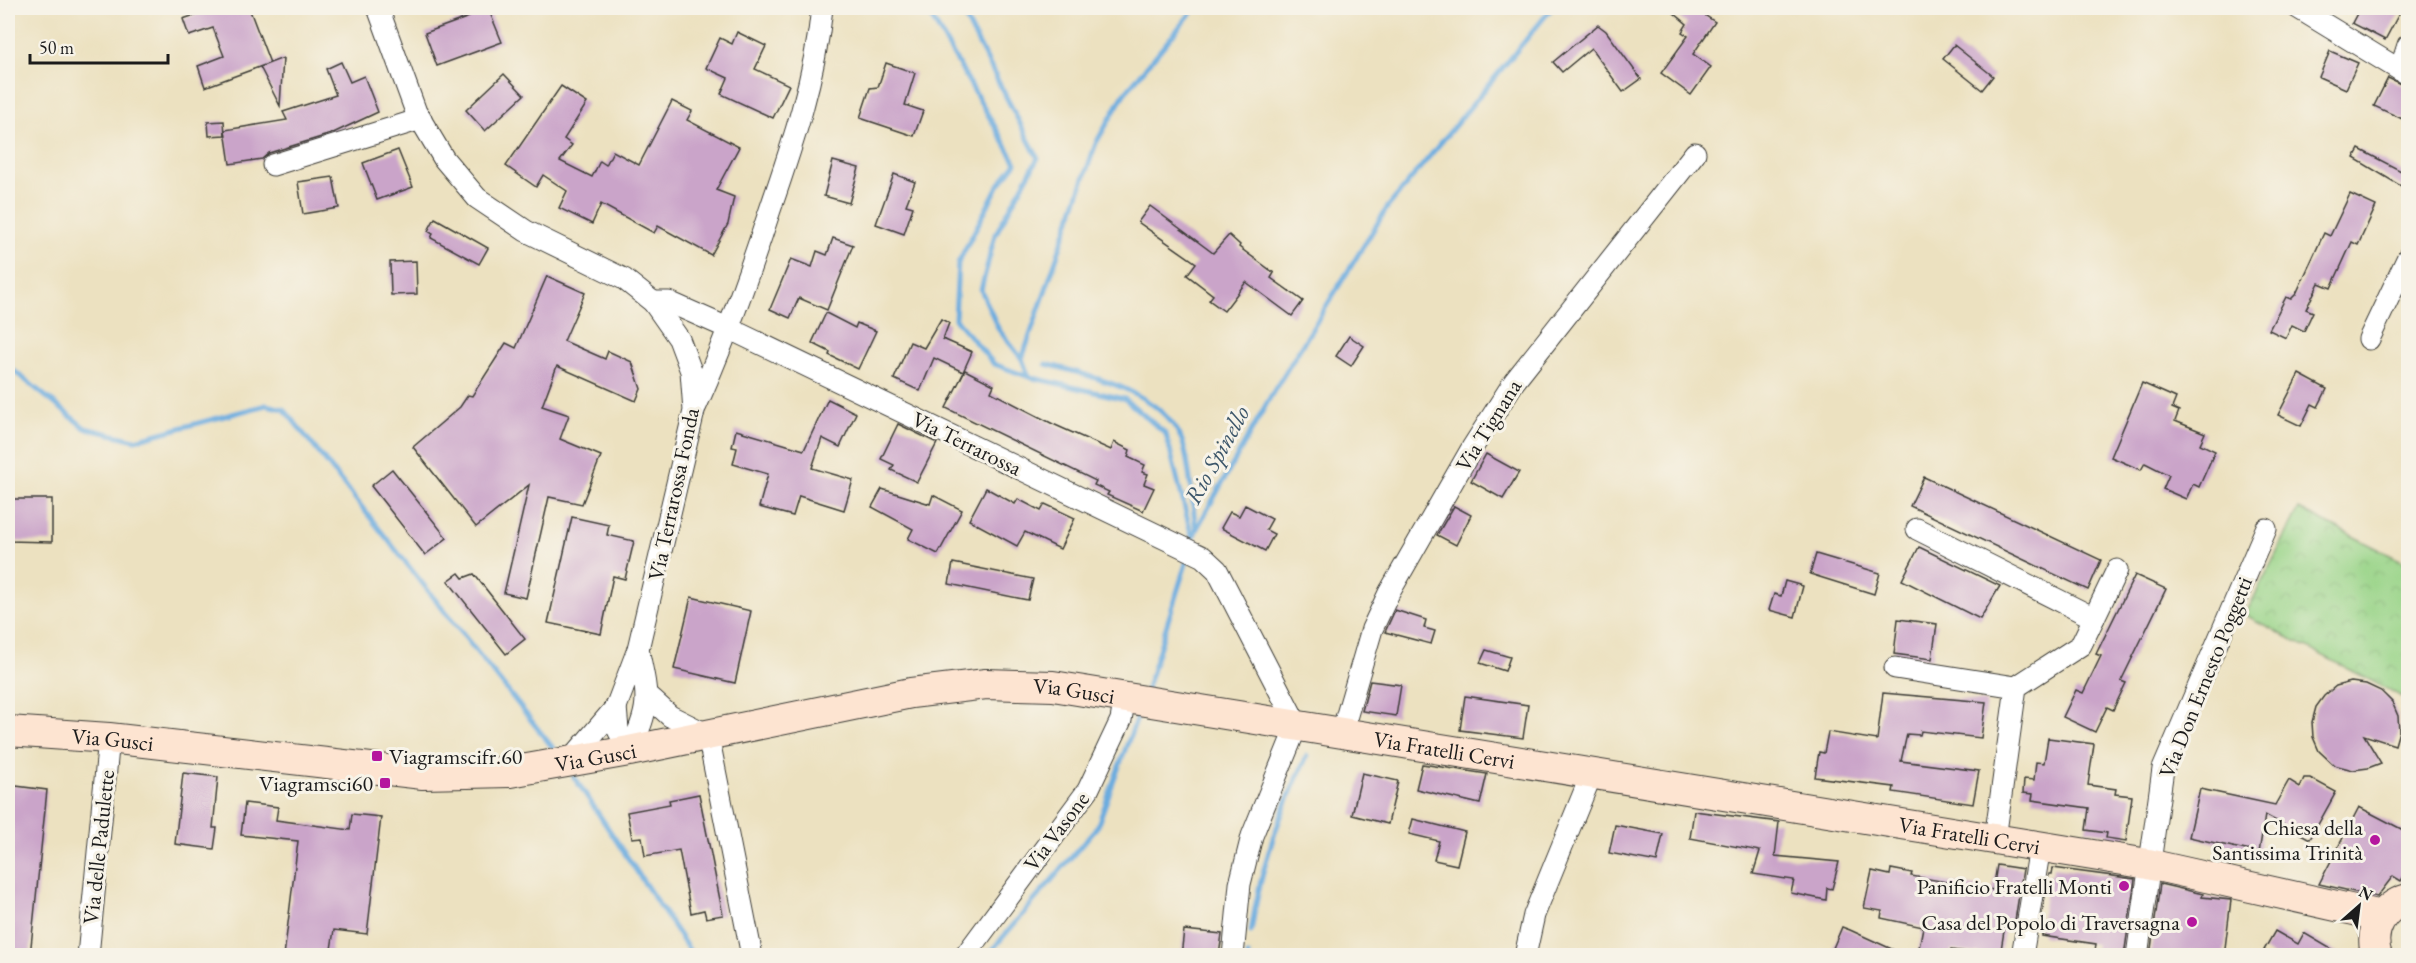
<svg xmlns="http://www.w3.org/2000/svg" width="2416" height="963" viewBox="0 0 2416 963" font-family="'EB Garamond',serif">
  <defs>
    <pattern id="park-crowns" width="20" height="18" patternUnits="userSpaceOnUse" patternTransform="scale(1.5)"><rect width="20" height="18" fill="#99d488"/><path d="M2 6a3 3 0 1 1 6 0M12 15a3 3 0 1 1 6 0" fill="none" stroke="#83b575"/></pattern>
  </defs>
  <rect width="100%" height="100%" fill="#f7f3e8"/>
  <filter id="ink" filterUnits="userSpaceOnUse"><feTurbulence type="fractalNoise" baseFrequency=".0167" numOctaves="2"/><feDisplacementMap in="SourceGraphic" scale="12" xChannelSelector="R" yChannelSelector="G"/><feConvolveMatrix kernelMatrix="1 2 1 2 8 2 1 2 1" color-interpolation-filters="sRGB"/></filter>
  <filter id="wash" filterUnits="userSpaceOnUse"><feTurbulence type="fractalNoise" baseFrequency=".008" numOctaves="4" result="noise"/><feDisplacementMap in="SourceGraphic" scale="24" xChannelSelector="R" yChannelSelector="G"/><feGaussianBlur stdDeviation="1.35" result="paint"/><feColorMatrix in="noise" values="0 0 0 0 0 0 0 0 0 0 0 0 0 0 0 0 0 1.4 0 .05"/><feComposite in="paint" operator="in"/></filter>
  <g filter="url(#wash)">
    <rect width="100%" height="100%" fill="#ece1c0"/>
    <polygon fill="url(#park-crowns)" stroke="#5a7852" stroke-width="1.5" points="2299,509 2408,564 2408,700 2245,615"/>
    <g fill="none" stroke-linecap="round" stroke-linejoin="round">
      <g stroke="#6bacdf" stroke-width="5">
        <polyline points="926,8 1016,163 998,186 958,263 955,319 994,364 1029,377"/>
        <polyline points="960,8 1038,158 995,235 981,290 999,330 1022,359"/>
        <path d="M1046,364C1091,376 1160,391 1181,438C1189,454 1193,509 1196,530"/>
        <polyline points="8,366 85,428 135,440 266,405 284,409 553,748"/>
        <polyline points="1193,541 1166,434 1125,399 1029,377 1022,359 1096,143 1124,94 1195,8"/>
        <polyline points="1191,545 1196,530 1272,394 1387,208 1552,8"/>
        <polyline points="1146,691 1189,554"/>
        <polyline points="574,777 693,956"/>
        <path d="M1251,932C1261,865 1278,818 1307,756"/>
        <polyline points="987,956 1097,827 1140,709"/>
        <polyline points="1248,956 1248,955"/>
      </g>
    </g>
    <g id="blocks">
      <g fill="#caa4c9">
        <polygon points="215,8 249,8 270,63 283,58 280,106 260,67 270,63 205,87 198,66 224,56 213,28 189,36 183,19"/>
        <polygon points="464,8 488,8 502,42 437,66 425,33 469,17"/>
        <polygon points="1668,8 1694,8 1715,22 1693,54 1711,67 1691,95 1661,73 1688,36 1682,32 1687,24"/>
        <polygon points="2360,8 2402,8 2385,40 2352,23"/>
        <polygon points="1598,25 1606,31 1641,79 1623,92 1591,48 1562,72 1553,62"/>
        <polygon points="737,32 766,46 755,69 789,85 773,118 721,94 728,78 706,68 720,38 732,44"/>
        <polygon points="1954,45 1993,76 1982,90 1943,59"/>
        <polygon points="2330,51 2358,63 2346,89 2319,77"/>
        <polygon points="341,62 350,82 364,76 378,112 331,134 269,153 262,159 230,164 225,130 287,120 283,112 336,95 326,69"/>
        <polygon points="886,63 915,73 905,105 923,111 914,136 860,118 870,88 878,87"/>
        <polygon points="504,74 524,95 485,131 466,110"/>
        <polygon points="2388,78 2409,88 2409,122 2374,106"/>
        <polygon points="561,86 587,103 564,139 572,145 560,161 592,177 600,161 606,165 613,151 639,165 672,101 692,111 687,120 739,147 716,190 734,197 728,224 711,255 658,226 654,233 601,204 592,224 559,208 567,191 543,175 536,187 506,166"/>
        <polygon points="224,121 225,135 209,136 208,122"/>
        <polygon points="2359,149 2409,175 2404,188 2354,158"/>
        <polygon points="398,150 413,187 377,200 363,163"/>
        <polygon points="833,161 859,168 849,203 824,196"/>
        <polygon points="894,174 915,182 906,205 913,207 904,234 876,224"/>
        <polygon points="333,177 339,208 303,214 298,182"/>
        <polygon points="2350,194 2376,206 2358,245 2352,242 2331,288 2319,283 2306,309 2313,312 2304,331 2292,325 2286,338 2269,330 2286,297 2291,299 2296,294 2324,233 2330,236"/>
        <polygon points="1150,206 1213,253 1229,235 1240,245 1239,247 1274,273 1271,278 1303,301 1292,316 1246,282 1224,311 1209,300 1213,295 1187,275 1196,263 1138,222"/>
        <polygon points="435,218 488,248 479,264 431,238 433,234 428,231"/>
        <polygon points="833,238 853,245 827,310 799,298 790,318 770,309 791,259 812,267 817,251 827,255"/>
        <polygon points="416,261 417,294 391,295 390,262"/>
        <polygon points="547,276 585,293 564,341 605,359 608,351 632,362 641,389 636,401 557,366 542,406 569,415 560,439 601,456 582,504 549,497 526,598 504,593 529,485 476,527 413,447 460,407 468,395 472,396 506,343 516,348"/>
        <polygon points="826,313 855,328 857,323 876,331 858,369 829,355 830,352 812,343"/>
        <polygon points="941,319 949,323 943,339 972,352 963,372 934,358 920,391 894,379 910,342 924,348"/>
        <polygon points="1349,336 1364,346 1351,366 1336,356"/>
        <polygon points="965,370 994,385 991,392 1053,424 1111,450 1114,442 1130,450 1128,457 1145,465 1142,472 1148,474 1144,484 1154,488 1143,511 1107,495 1109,492 1094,485 1096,481 946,408"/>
        <polygon points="2299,374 2327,389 2318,407 2312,404 2301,426 2278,415"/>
        <polygon points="2142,383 2176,398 2172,408 2179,411 2175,421 2205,433 2200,444 2215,451 2199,487 2193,484 2186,499 2163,489 2169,475 2145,463 2141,470 2111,457"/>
        <polygon points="828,399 856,413 840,447 822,438 812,468 853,480 844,510 799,496 793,516 759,507 768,474 733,464 737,448 732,447 736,430 804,450"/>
        <polygon points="898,424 937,443 917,482 891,470 894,465 881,459"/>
        <polygon points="1486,454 1519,472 1503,499 1471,481"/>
        <polygon points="392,469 447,538 425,555 371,486"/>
        <polygon points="1924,477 2101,560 2088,590 1910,506"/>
        <polygon points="986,488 1015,504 1018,499 1041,511 1045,504 1075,518 1060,549 1025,532 1017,546 969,520"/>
        <polygon points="882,489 930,504 933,495 962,510 938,554 908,539 913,529 872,507"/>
        <polygon points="8,499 52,499 52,542 8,541"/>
        <polygon points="1245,505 1272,519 1266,530 1274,534 1265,551 1221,528 1230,512 1239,516"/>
        <polygon points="1454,506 1471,515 1456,545 1437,535"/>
        <polygon points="572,517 609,525 607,535 634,541 625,579 613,576 601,634 548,623"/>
        <polygon points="1919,547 2000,586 1980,619 1902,580"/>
        <polygon points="1816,554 1880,573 1874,594 1810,574"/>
        <polygon points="953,563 1033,579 1028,600 949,584"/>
        <polygon points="459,573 463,578 474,574 525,639 506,654 448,581"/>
        <polygon points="2135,575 2166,589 2121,681 2126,683 2113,710 2107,707 2095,732 2063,717 2076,690 2083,693 2101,656 2096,654"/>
        <polygon points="1785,581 1803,586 1795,617 1769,610 1774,594 1781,596"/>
        <polygon points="691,597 751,611 735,683 674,669"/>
        <polygon points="1395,610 1426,620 1424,628 1435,631 1431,644 1385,632"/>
        <polygon points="1898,619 1937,624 1932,659 1894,654"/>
        <polygon points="1486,650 1510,657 1505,671 1480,663"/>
        <polygon points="1370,681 1401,685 1396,716 1362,711"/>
        <polygon points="2351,682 2366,684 2381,691 2392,702 2398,716 2399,731 2395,745 2364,735 2381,763 2368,768 2353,770 2334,765 2319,751 2313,737 2312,722 2316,707 2324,696 2336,686"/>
        <polygon points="1883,693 1986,702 1981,738 1921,731 1920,735 1907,734 1901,761 1979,771 1973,804 1893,792 1894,787 1815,777 1819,752 1824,753 1828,732 1877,740"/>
        <polygon points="1465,696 1528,705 1523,738 1460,730"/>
        <polygon points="2048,738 2094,744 2088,785 2116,789 2115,794 2132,796 2126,841 2106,838 2107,833 2086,830 2089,808 2032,800 2033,794 2023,793 2024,779 2034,780 2036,762 2044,763"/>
        <polygon points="1422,764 1487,774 1480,804 1416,789"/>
        <polygon points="183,773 218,777 213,828 217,828 214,849 175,844"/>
        <polygon points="1362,773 1398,781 1388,824 1352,815"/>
        <polygon points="2304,778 2310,778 2336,792 2310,839 2265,815 2259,853 2189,837 2200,789 2275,805 2289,780 2300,787"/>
        <polygon points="8,785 47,790 30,956 8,956"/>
        <polygon points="699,794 723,915 706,918 704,910 691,913 679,850 645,856 642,837 632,838 627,812 670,804 669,800"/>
        <polygon points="245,803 278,807 276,820 350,830 352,814 381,817 367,934 334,930 330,956 284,956 298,841 241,835"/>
        <polygon points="2359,807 2409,833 2409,867 2401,881 2393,876 2377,897 2319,884"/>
        <polygon points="1694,811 1779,822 1775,856 1839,862 1832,889 1827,888 1826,900 1791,893 1794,880 1753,874 1760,851 1690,838"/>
        <polygon points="1413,819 1465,832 1457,865 1434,860 1439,841 1409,834"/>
        <polygon points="1615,825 1663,834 1657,862 1609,853"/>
        <polygon points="1997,865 2023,869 2014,927 2005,925 2000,956 1951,950 1950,956 1918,953 1923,927 1881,918 1882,911 1864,908 1872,871 1890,875 1891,869 1912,873 1911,876 1993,890"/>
        <polygon points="2053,868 2135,879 2124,956 2095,952 2096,944 2042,936 2042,931 2039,930 2049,874 2052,874"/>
        <polygon points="2160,884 2203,894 2202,897 2231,900 2224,956 2190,951 2189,956 2150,956"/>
        <polygon points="1842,927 1850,930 1907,956 1851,956 1833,948"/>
        <polygon points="1184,930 1222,934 1219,956 1181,956"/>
        <polygon points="2275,931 2298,944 2304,933 2343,956 2273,956 2264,950"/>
      </g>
    </g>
  </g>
  <g filter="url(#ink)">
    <use href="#blocks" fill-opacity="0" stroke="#3b3a35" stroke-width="1.5"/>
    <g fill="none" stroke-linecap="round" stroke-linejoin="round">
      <g stroke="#3b3a35" stroke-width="23">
        <g id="street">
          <polyline points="378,8 416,112 444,159 477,198 526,231 624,279 653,302 679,339 691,371 694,411 638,649 616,707 569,762"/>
          <polyline points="2298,8 2408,75"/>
          <polyline points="2400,70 2408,45"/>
          <polyline points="273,165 421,119"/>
          <polyline points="653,302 669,302 730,329 1203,557 1217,570 1297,725 1252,836 1240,884 1233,956"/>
          <polyline points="2369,339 2408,257"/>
          <path d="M696,406C725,342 748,277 770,210C793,143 815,78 822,8"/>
          <polyline points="1917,529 2094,618"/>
          <polyline points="1895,668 2016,687"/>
          <polyline points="648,696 670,716 708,735 752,956"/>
          <polyline points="616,707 618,730 629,751"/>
          <polyline points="1342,732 1372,629 1389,593 1472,448 1514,382 1695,153"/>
          <path d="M629,751C652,707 648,696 638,649"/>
          <polyline points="1995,839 2016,687 2081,645 2117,570"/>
          <polyline points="88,956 109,738"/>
          <polyline points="965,956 1088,790 1121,720 1125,696"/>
          <polyline points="1525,956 1534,915 1592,773"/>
          <polyline points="2022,956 2040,847"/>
          <polyline points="2137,956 2163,769 2266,529"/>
        </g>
      </g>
      <g stroke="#3b3a35" stroke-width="32">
        <g id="secondary">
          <path id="s1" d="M8,731L109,738L423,774L510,772L629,751L911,693L986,684L1053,686L2148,864L2381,916"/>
          <path d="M2377,956C2368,930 2383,906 2408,899"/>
        </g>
      </g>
      <use href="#street" stroke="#fff" stroke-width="21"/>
      <use href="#secondary" stroke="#fde4d1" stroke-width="30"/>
    </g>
  </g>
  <g fill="#b5179e" stroke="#f7f3e8" stroke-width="2">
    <rect x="371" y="750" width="12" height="12" rx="3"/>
    <rect x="379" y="777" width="12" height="12" rx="3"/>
    <circle cx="2375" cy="840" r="6"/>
    <circle cx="2124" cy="886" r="6"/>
    <circle cx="2192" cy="922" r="6"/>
  </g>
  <g text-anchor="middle" stroke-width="6" stroke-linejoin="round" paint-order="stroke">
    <g font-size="22" fill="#1c1c1c" stroke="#f7f3e8">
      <text transform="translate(1488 425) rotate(-58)" y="8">Via Tignana</text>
      <text transform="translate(967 443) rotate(26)" y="8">Via Terrarossa</text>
      <text transform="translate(673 494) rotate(-78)" y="8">Via Terrarossa Fonda</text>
      <text transform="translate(2205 677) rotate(-68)" y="8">Via Don Ernesto Poggetti</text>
      <text dy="8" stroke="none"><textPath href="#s1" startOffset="1077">Via Gusci</textPath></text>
      <text dy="8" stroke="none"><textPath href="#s1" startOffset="105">Via Gusci</textPath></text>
      <text dy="8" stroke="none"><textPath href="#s1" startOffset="1452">Via Fratelli Cervi</textPath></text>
      <text dy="8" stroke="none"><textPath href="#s1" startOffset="591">Via Gusci</textPath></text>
      <text transform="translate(1056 831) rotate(-53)" y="8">Via Vasone</text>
      <text dy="8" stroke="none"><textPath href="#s1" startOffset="1984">Via Fratelli Cervi</textPath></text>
      <text transform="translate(98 847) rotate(-84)" y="8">Via delle Padulette</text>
    </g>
    <g font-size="22" fill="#1c1c1c" stroke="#f7f3e8" text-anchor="end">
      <text x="389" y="764" text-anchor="start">Viagramscifr.60</text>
      <text x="373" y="791">Viagramsci60</text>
      <text x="2363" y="835">Chiesa della<tspan x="2363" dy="25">Santissima Trinità</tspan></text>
      <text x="2112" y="894">Panificio Fratelli Monti</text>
      <text x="2180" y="930">Casa del Popolo di Traversagna</text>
    </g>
    <g font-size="24" font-style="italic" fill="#3c566a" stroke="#f7f3e8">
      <text transform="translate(1217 455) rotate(-61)" y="8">Rio Spinello</text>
    </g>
  </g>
  <rect width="2416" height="963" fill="none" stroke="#f7f3e8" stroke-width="30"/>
  <g transform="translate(2359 906) rotate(28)" stroke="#f7f3e8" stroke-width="4.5" paint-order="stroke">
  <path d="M0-4.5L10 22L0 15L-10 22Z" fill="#1c1c1c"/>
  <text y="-9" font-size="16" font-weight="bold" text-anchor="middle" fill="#1c1c1c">N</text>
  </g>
  <path d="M30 54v9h138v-9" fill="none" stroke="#1c1c1c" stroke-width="3"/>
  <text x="39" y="54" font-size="18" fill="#1c1c1c" stroke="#f7f3e8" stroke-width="4.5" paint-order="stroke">50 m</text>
</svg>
